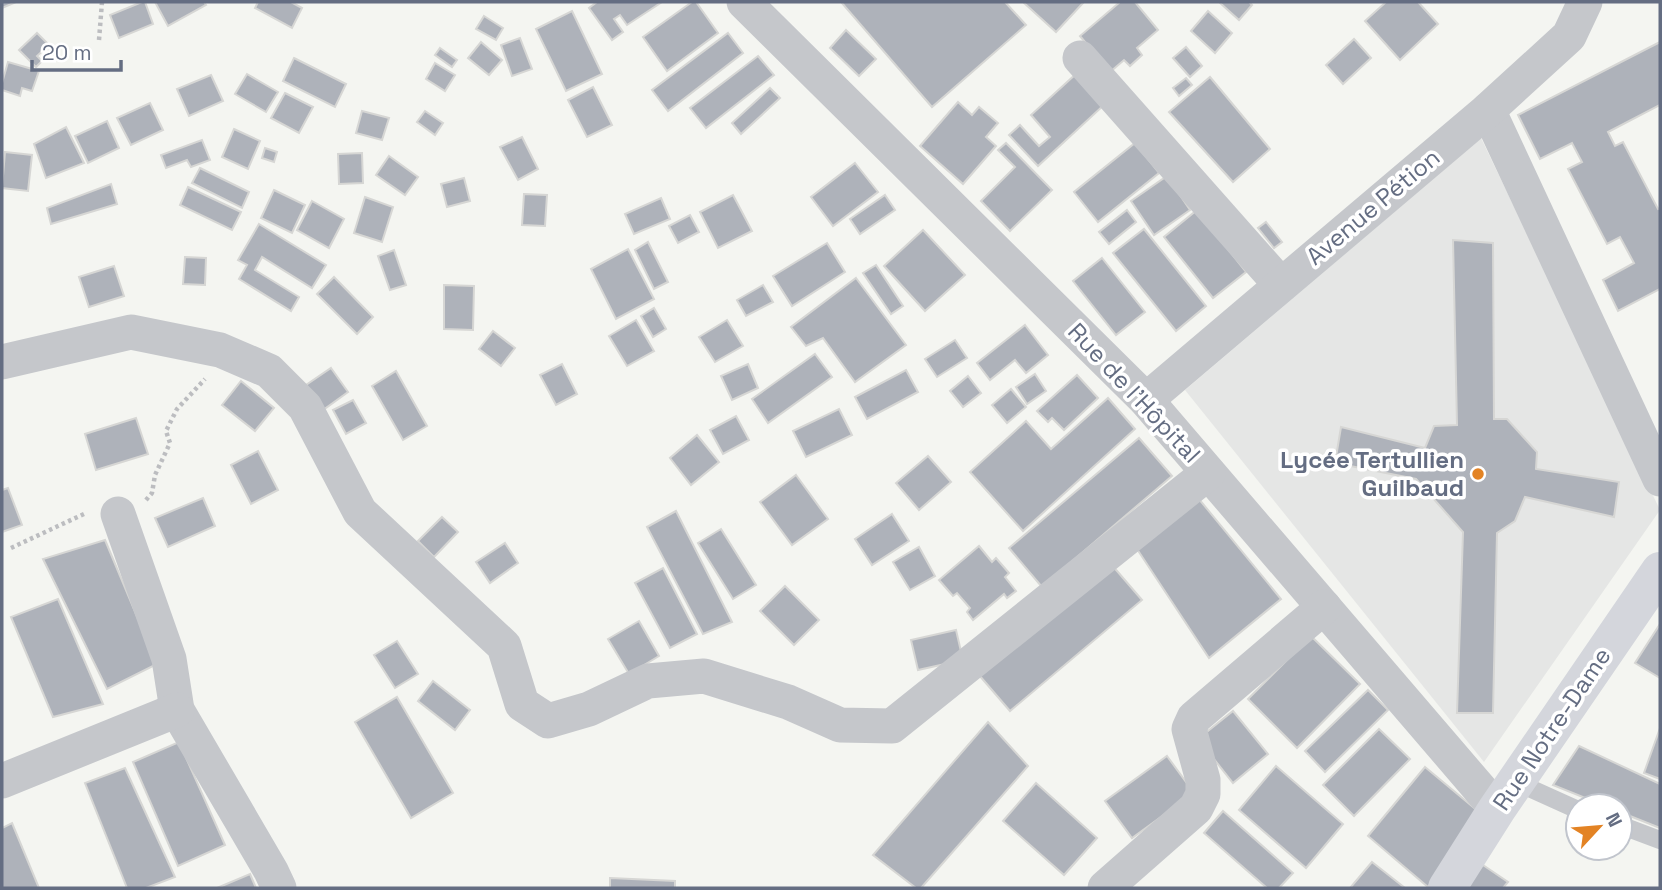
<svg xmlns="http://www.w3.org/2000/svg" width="1662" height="890" viewBox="0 0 1662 890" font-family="'Space Grotesk',sans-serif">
  <rect width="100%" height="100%" fill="#f4f5f1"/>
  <polygon fill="#e5e6e5" points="1481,138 1660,510 1484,762 1185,390"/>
  <g fill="#aeb2ba" stroke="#d6d6d4" stroke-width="2">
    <polygon points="2,2 16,2 2,8"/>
    <polygon points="142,2 145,2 153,24 119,38 110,15"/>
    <polygon points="155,2 204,2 206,5 168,26"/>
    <polygon points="258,2 291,2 302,8 292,28 255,8"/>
    <polygon points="597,2 662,2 627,25 620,15 614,19 623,32 612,40 589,8"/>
    <polygon points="692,2 696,2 718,33 667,71 643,37"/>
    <polygon points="841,2 1005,2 1026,25 932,107"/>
    <polygon points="1023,2 1082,2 1083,3 1056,32"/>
    <polygon points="1120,2 1135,2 1158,30 1137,48 1142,55 1130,66 1124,60 1110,72 1080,36"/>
    <polygon points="1219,2 1249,2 1252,5 1239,20"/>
    <polygon points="1386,2 1418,2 1438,24 1400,60 1365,21"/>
    <polygon points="572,11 602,74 566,91 536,29"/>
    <polygon points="1208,11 1232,33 1215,53 1191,31"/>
    <polygon points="484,16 503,28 496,40 476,29"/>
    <polygon points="846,30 876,59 859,76 830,48"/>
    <polygon points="37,33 49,45 37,56 42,61 36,67 19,50"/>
    <polygon points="728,33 743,53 668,111 652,90"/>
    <polygon points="520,38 532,69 512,76 501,45"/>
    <polygon points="1354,39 1371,58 1343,84 1326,65"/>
    <polygon points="481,42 502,60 489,75 468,58"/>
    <polygon points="1660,42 1660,105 1608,132 1615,146 1623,142 1658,209 1660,208 1660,289 1618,311 1603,280 1634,263 1620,237 1607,244 1568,169 1582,162 1572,143 1540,159 1518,115"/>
    <polygon points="1186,47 1202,66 1190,77 1173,58"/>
    <polygon points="440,48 457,60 452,67 435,55"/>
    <polygon points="758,56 774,75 706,128 690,108"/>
    <polygon points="294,58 346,84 335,107 283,81"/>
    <polygon points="8,62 39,71 32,91 22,88 20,96 2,90 2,83"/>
    <polygon points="435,63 455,75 445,91 426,79"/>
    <polygon points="1077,73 1105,104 1038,166 1009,135 1020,125 1039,146 1050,137 1031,115"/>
    <polygon points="247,74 278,92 266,112 235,94"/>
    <polygon points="211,75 223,101 189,116 177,89"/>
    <polygon points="1210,77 1270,149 1233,182 1169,112"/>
    <polygon points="1186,78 1192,85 1179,96 1173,88"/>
    <polygon points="593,87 612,125 587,137 568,100"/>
    <polygon points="770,88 780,98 741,134 732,123"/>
    <polygon points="285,93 313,107 299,133 271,118"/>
    <polygon points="958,102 972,115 979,107 998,123 986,137 996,146 963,184 920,146"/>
    <polygon points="150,103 163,130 131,145 117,118"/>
    <polygon points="362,111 389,118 382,140 356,133"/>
    <polygon points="425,111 443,123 435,135 417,122"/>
    <polygon points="107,121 119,148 88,163 75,136"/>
    <polygon points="66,127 84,163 46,178 34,144"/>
    <polygon points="234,129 260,141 248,169 222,157"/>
    <polygon points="522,137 538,169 518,180 500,147"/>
    <polygon points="202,140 210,160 191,167 187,160 166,168 161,155"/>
    <polygon points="1006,143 1052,190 1010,231 981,201 1015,167 998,150"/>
    <polygon points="1135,143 1159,173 1098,222 1074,192"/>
    <polygon points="265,148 277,152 274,162 262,158"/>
    <polygon points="5,152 32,155 28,191 2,188"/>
    <polygon points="362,153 363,183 339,184 338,154"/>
    <polygon points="389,156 418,177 405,195 376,175"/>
    <polygon points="855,163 878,192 833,226 811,197"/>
    <polygon points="200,168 249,192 242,208 192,183"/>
    <polygon points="1167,176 1190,210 1154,235 1131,201"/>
    <polygon points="464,178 470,201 447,207 441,184"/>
    <polygon points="111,184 117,204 51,224 47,208"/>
    <polygon points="188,187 241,212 232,230 180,205"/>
    <polygon points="274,190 305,205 292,233 261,218"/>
    <polygon points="524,194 547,195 545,226 522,225"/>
    <polygon points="733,195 752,231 718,248 700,212"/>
    <polygon points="885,195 895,210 860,234 850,219"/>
    <polygon points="365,197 393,207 382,242 354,233"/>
    <polygon points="661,198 670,219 634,234 625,214"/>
    <polygon points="312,201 344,219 329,248 297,230"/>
    <polygon points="1127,210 1136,222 1109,244 1099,232"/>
    <polygon points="1197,210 1246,272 1213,298 1164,237"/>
    <polygon points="690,215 699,232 678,243 669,226"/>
    <polygon points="1266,222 1282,242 1274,248 1258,228"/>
    <polygon points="259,224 326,265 312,288 262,257 255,270 299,297 291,311 239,279 247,265 238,260"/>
    <polygon points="1144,229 1206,306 1176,331 1113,253"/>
    <polygon points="923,230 965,275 925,311 884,266"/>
    <polygon points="1453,240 1493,243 1494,419 1507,419 1537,452 1536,469 1619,482 1614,517 1525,497 1515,521 1497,533 1493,713 1457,713 1463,532 1416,479 1335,463 1341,427 1425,448 1434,426 1457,425"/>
    <polygon points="648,242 668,282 654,289 635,250"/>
    <polygon points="827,243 845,272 792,306 773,276"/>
    <polygon points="628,249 654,299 616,319 591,269"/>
    <polygon points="394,250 406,285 390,290 378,256"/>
    <polygon points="185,257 206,258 205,285 183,284"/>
    <polygon points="1102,258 1145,312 1116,335 1073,281"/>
    <polygon points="876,265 903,306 891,314 863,273"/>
    <polygon points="114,266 124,296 89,307 79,277"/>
    <polygon points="334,277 373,317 357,334 317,294"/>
    <polygon points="856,278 906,345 855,382 823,338 806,346 791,327"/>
    <polygon points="444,285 474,286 473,330 444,329"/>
    <polygon points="763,285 773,302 746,316 737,300"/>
    <polygon points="654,308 666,329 653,337 641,316"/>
    <polygon points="636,320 654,351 627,366 609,336"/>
    <polygon points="727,320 743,346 715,362 699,337"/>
    <polygon points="1025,325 1048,355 1026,373 1015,360 990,380 977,363"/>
    <polygon points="493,331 515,348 501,366 479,349"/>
    <polygon points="955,340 967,358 937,377 925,359"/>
    <polygon points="815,354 832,377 768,423 752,399"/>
    <polygon points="562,364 577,394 556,405 540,375"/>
    <polygon points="748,364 758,388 732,400 721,376"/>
    <polygon points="331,368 348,392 323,410 306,385"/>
    <polygon points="906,370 918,392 867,419 855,397"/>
    <polygon points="396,371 427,426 403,440 372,386"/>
    <polygon points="1035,374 1046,391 1027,404 1016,387"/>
    <polygon points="1077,375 1098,398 1064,430 1052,418 1048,422 1037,411"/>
    <polygon points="968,376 981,393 963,407 950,391"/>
    <polygon points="241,381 274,408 255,431 222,405"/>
    <polygon points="1011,389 1026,407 1007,423 992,405"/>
    <polygon points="1108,398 1135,429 1023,531 970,472 1026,421 1051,449"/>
    <polygon points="353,400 366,423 346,434 333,410"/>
    <polygon points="839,409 852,435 806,457 793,431"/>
    <polygon points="736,416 749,440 723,454 710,430"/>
    <polygon points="136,418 148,454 96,470 85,434"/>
    <polygon points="697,435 719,462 691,485 670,458"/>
    <polygon points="1139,438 1172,476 1042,587 1009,548"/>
    <polygon points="258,451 278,490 251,504 231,465"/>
    <polygon points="928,456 951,482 919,510 896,483"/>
    <polygon points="796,475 828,519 792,545 760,502"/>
    <polygon points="8,488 22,525 2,532 2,490"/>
    <polygon points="1194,493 1281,599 1209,658 1135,546"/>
    <polygon points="203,498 215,526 168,547 155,518"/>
    <polygon points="676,511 732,622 703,634 647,527"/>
    <polygon points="892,514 909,541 872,565 855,539"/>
    <polygon points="442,517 458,532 434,557 418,541"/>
    <polygon points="721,529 756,585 733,599 698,543"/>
    <polygon points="105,540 157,664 107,689 43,559"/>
    <polygon points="505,543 518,563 490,583 476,562"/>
    <polygon points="979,546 992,562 996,558 1009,573 1005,577 1016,591 1007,598 1004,594 973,620 967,612 970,608 957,593 953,596 939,580"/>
    <polygon points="919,547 935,576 910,590 893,562"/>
    <polygon points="1111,564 1142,600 1010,711 979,675"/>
    <polygon points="663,568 697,634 670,648 635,583"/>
    <polygon points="785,586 819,620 794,645 760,611"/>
    <polygon points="58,599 103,704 53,717 11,617"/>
    <polygon points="639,621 659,656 629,674 608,639"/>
    <polygon points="1660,624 1660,678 1635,663"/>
    <polygon points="956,630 963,660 918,670 911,640"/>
    <polygon points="1311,636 1360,684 1297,748 1248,699"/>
    <polygon points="397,641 418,674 395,688 374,655"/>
    <polygon points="433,681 470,710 455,730 418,701"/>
    <polygon points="1368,690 1388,710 1325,772 1305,751"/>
    <polygon points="397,697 453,793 411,818 355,722"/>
    <polygon points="1233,711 1268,754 1233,783 1198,739"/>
    <polygon points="988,722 1028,766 921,888 916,888 873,855"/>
    <polygon points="1660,728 1660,779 1644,773"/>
    <polygon points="1379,729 1410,759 1354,816 1323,785"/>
    <polygon points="179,742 225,845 178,866 133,762"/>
    <polygon points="1579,746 1660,784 1660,828 1620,812 1620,806 1605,806 1553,785"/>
    <polygon points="1167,756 1194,793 1132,838 1105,801"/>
    <polygon points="1276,766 1343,824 1306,868 1239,810"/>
    <polygon points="1425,767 1485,817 1428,887 1368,836"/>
    <polygon points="125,768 175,877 146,888 127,888 85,783"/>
    <polygon points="1036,783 1097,838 1064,875 1003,821"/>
    <polygon points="1223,811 1293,873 1279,888 1267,888 1204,833"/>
    <polygon points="12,823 39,888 2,888 2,828"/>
    <polygon points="1474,859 1508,882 1503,888 1454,888"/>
    <polygon points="1372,862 1405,888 1350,888"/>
    <polygon points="250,874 256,888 217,888"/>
    <polygon points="610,878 675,881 675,888 610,888"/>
  </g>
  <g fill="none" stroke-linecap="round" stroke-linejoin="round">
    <g stroke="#bcbdc0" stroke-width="4.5" stroke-dasharray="3.5 3.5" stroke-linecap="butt">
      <polyline points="99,40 102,2"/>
      <polyline points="146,500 152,493 155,475 170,443 166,431 177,409 205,379"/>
      <polyline points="11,548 86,513"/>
    </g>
    <g stroke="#c5c7cb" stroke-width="18">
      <polyline points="1516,782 1578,810"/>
      <polyline points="1620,825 1660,840"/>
    </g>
    <g stroke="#c5c7cb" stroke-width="35">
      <polyline points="744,2 1146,400 1497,809"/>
      <polyline points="1080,58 1281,285"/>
      <polyline points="1488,110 1660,479"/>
      <polyline points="2,362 131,332 220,350 269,371 305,407 360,512 504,646 522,704 548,721 589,709 648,681 704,676 788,702 840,725 892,726 1208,473"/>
      <polyline points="1146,400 1488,110 1569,36 1585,2"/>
      <polyline points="118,514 169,659 177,710 271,871 279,888"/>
      <polyline points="2,781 177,710"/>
      <polyline points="1105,888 1196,808 1203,794 1203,780 1189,729 1194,718 1324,607"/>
    </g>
    <polyline stroke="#d4d6dc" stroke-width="38" points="1447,888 1497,809 1660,571"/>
  </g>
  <circle fill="#e38324" stroke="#fff" stroke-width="2.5" cx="1478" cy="474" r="7"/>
  <g text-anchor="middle" stroke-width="7" stroke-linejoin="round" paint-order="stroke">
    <g font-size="24" fill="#646d82" stroke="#fff">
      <text transform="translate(1373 207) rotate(-40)" y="8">Avenue Pétion</text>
      <text transform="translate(1134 393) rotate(47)" y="8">Rue de l'Hôpital</text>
      <text transform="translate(1552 729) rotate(-56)" y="8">Rue Notre-Dame</text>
    </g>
    <g font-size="24" font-weight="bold" fill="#646d82" stroke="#fff" text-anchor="end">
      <text x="1464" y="468">Lycée Tertullien<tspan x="1464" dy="28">Guilbaud</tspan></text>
    </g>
  </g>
  <rect width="1662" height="890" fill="none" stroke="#646d82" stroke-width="7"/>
  <g transform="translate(1599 827) rotate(64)"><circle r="33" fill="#ffffff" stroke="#c1c5cd" stroke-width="2"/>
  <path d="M0-5L12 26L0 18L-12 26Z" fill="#e38324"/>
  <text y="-10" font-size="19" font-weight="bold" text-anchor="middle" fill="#646d82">N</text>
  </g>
  <path d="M32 60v10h89v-10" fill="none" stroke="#646d82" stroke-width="3.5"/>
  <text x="42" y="60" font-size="21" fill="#646d82" stroke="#ffffff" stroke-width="5" paint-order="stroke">20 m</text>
</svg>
